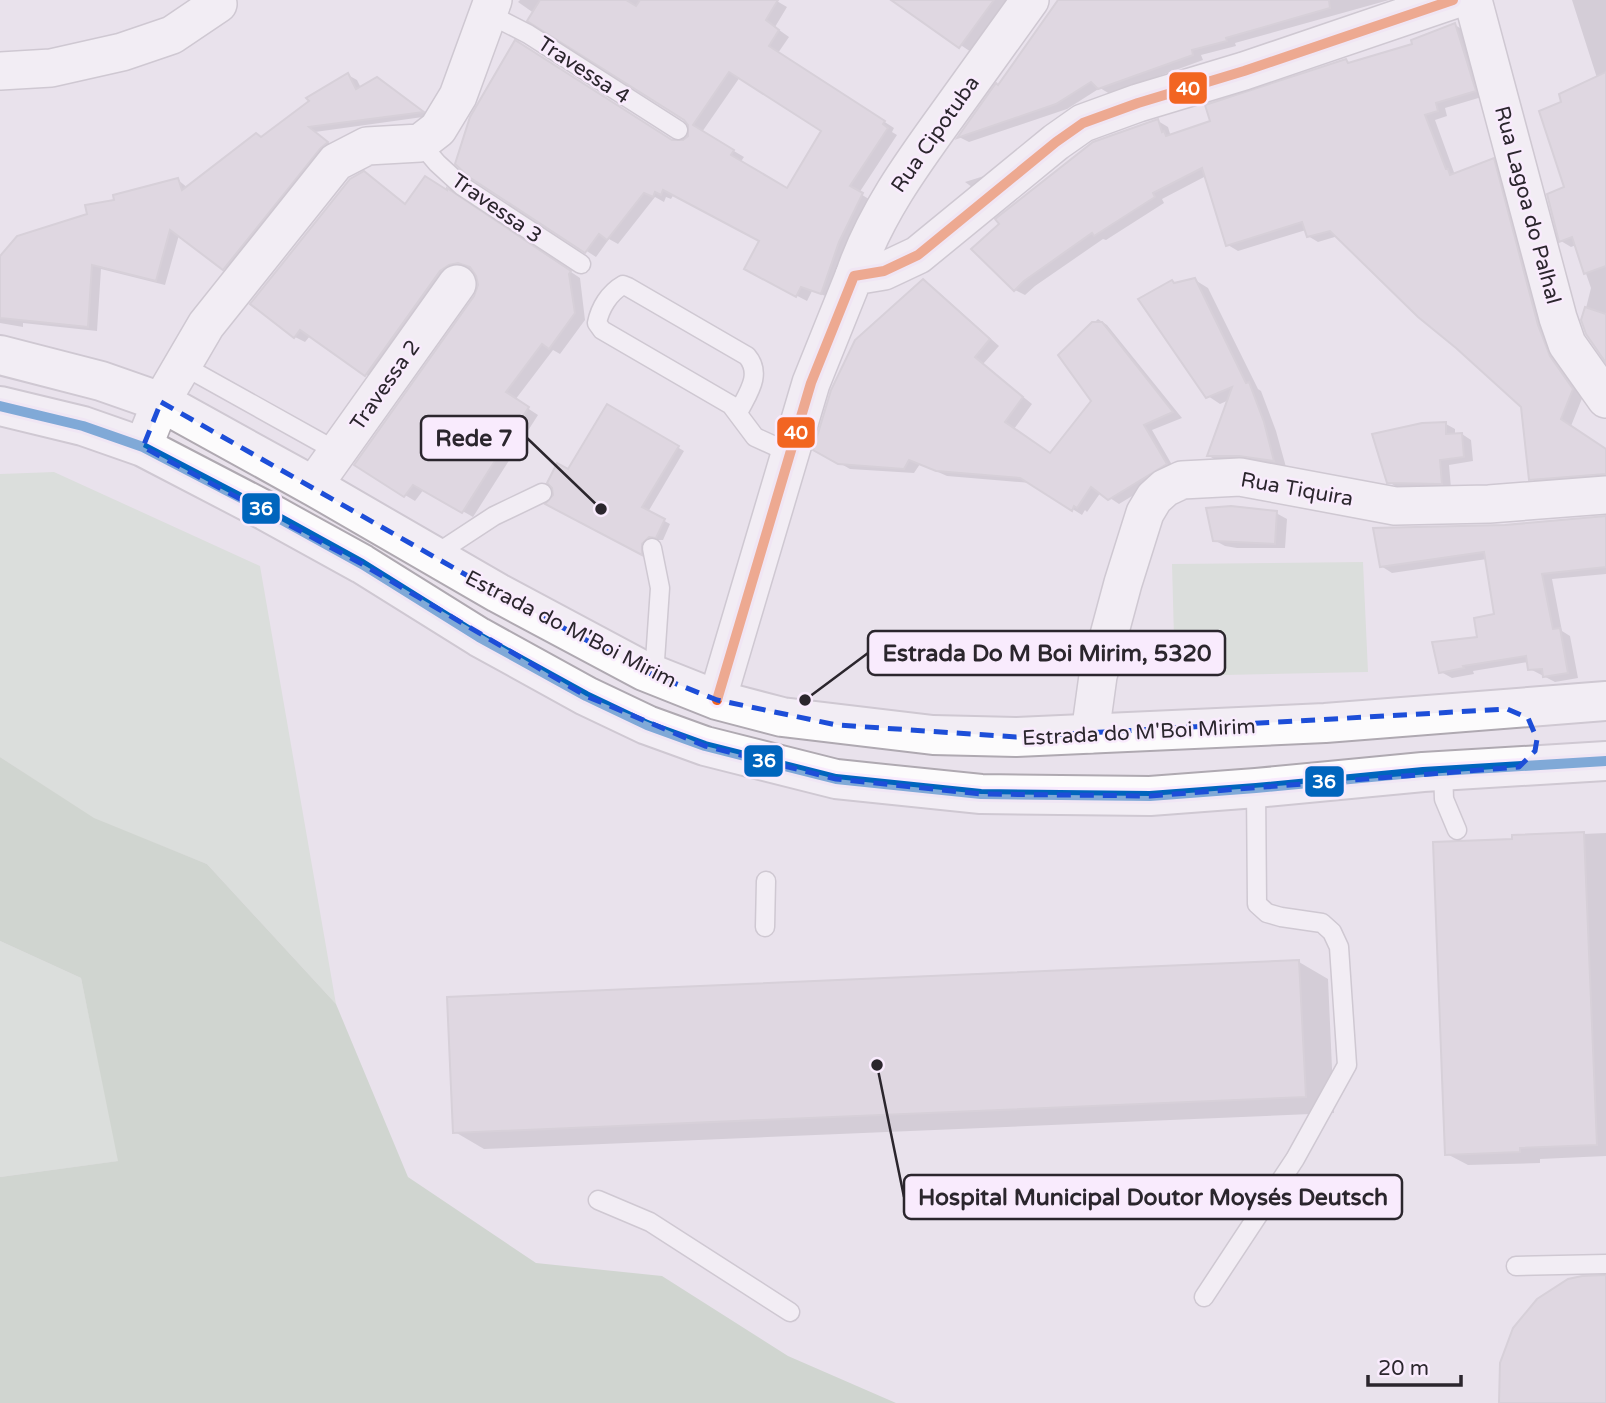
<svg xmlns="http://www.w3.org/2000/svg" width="1606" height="1403" viewBox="0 0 1606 1403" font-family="'Varela Round',sans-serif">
  <rect width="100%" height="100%" fill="#e9e2ec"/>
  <g fill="#cbd9c7">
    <polygon points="54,472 260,566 336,1004 207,864 94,819 0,757 0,474"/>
    <polygon points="1363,562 1368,672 1175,676 1172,564"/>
    <polygon points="0,941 81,978 119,1161 0,1177"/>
  </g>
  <polygon fill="#b2c6ad" points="0,757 94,818 207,864 336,1004 408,1177 536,1263 662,1276 788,1356 896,1403 0,1403 0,1177 118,1161 81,978 0,941"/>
  <g fill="#0003" fill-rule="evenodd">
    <path d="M520,0H775L787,7L775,27L789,37L778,53L894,128L892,132L897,135L859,193L872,201L831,298L812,291L807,301L757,275L762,240L674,194L671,199L666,197L664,202L655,197L618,244L609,239L596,257L470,176L673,141L683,142L690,136V125L685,119L518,2ZM740,77L823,131L788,191L740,163L744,157L702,132Z"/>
    <polygon points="894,0 1009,0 971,52"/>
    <polygon points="1060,0 1389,0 1235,43 1236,46 1201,55 1203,60 1110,94 1100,88 1067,109 969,142 959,137 999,87"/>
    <polygon points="1572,0 1606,0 1606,360 1583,320 1591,288 1576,245 1571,247 1561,241 1566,188 1563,103 1597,78"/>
    <polygon points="1455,25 1465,31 1485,96 1445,108 1447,116 1435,120 1455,175 1493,160 1504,166 1583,396 1571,426 1606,450 1606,480 1541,485 1531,479 1523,407 1338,236 1318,242 1308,236 1306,230 1238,251 1228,245 1206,176 1162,199 1164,203 1106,240 1103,239 1035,286 1025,295 1015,290 1158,121 1168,127 1171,137 1212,122 1346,61 1351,64 1414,45"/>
    <polygon points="348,75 357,80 361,88 386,84 430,116 315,132 335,148 233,274 179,235 165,285 101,269 97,331 23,323 23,327 0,323 0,257 116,202 178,180 188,188 262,138"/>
    <polygon points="364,173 406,205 448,192 458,196 580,278 585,320 560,354 553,350 515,400 538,415 473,517 424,489 415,501 405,495 480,285 478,275 473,269 460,270 376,381 310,336 305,342 295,337"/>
    <polygon points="984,176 992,181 979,192 965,182"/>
    <polygon points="1195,280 1208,288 1258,389 1261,391 1276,431 1286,467 1253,462 1221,463 1209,456 1229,400 1220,404 1208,396 1177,285"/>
    <polygon points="923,281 933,287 999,346 983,364 1032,404 1014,429 1051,455 1093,401 1060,355 1098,319 1107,325 1182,418 1152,430 1175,470 1119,504 1101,492 1087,512 1085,510 1082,515 1031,483 947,476 920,464 914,473 850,469 815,449"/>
    <polygon points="607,406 684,451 648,512 670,524 663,540 656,540 648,548 648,556 548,504"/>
    <polygon points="1446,424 1455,429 1455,435 1462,434 1471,440 1473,461 1449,465 1451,488 1398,488 1389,482"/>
    <polygon points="1276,513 1287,519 1285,548 1237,548 1225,546 1214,540"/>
    <polygon points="1606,517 1606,574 1552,579 1562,631 1570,636 1578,678 1555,682 1530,669 1528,662 1473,671 1474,674 1452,678 1441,672 1479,638 1496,616 1487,559 1392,573 1381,566 1446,529"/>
    <polygon points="1606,833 1606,1156 1540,1159 1540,1163 1468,1165 1447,1154 1514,837"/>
    <polygon points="1299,962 1328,979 1334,1113 484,1149 455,1132"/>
  </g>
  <g fill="#d2cbd2" stroke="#c1bac0" stroke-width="2" fill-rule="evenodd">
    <path d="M540,0H626L636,6L640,0H778L766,20L779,30L769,46L885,121L883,124L888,128L850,186L863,193L839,242L821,294L801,287L796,297L744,269L759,241L663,190L661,195L655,192L653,197L644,193L607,240L599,234L585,253L469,177L455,164L470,117L515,40L672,140H683L688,136V125L684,120L527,21ZM729,72L821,131L787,188L731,155L734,150L693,125Z"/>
    <polygon points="891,0 994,0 959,48"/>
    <polygon points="1058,0 1329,0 1330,8 1226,38 1227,41 1192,50 1193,55 1098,89 1091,82 1056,104 957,138 996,83 998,85"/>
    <polygon points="1455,23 1476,91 1436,103 1438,111 1425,115 1446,169 1448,169 1450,175 1494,158 1538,325 1550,356 1573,389 1561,419 1606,449 1606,474 1529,480 1521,407 1456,348 1418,317 1330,231 1307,237 1302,222 1226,246 1202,168 1153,193 1155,197 1094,236 1092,233 1024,281 1014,291 971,249 999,224 995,219 1093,142 1158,119 1162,132 1164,131 1166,136 1210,121 1205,105 1346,59 1348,63 1412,44 1411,40"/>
    <polygon points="1606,72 1606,266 1584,274 1572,237 1559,242 1547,194 1564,187 1539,111 1561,102 1559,94"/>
    <polygon points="348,73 356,89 377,77 424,112 309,127 328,142 320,149 223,270 170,230 156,281 92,265 88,327 0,318 0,256 17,236 87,214 85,205 114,200 113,195 178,178 182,190 256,133 261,137 309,101 306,98"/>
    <polygon points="364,171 405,204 425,176 447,190 447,188 571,271 569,274 575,313 549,349 542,344 506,392 529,407 462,513 413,485 404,497 354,465 474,296 478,285 476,276 470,267 458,263 449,265 440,271 365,376 300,330 294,338 250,304 350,179"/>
    <polygon points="1195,278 1246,383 1249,382 1264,422 1274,461 1239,456 1207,456 1232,387 1206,398 1138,299 1172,280 1174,283"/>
    <polygon points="923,279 990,339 975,357 1023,397 1005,422 1050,453 1091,401 1058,355 1092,322 1102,322 1173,412 1144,425 1167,464 1108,500 1091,487 1077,508 1074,506 1072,511 1020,478 936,471 909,460 904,469 838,464 813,450 831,390 855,340"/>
    <polygon points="1585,307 1606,314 1606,363 1586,334 1581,320"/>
    <polygon points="607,404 679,446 642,507 665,519 656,538 649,537 642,544 642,555 545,504 553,495 552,488 547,483 557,463 568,469"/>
    <polygon points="1446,422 1446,434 1462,433 1464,457 1440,460 1442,484 1387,483 1372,434 1422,423"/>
    <polygon points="1231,506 1277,511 1275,544 1213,541 1206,508"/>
    <polygon points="1606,516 1606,567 1542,574 1553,629 1560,628 1568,673 1543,677 1542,669 1528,670 1526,656 1463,666 1464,668 1439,673 1432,642 1477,637 1474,618 1494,614 1484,552 1380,567 1373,528 1505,525"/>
    <polygon points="1584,832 1597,1145 1520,1148 1520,1152 1445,1155 1433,842 1512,839 1512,835"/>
    <polygon points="1299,960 1306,1097 453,1133 447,997"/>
    <polygon points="1606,1275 1606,1403 1499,1403 1500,1363 1513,1328 1537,1299 1568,1279 1582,1276"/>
  </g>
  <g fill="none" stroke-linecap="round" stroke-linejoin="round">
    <g stroke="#afa9b1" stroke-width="21">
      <g id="lane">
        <polyline points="489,14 528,34 678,130"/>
        <polyline points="420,143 437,163 462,186 581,264"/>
        <polyline points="182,365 338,452"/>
        <path d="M738,413C747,394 763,375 747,356L628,287L623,285C609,293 600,308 597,323L602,330L731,405L755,437L790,453"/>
        <polyline points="652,548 660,588 654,675"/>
        <polyline points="433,556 494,516 542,493"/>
        <polyline points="1443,771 1444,799 1457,830"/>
        <polyline points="765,927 766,881"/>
        <polyline points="598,1200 650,1222 790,1312"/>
        <polyline points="1516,1266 1606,1264"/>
        <polyline points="1204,1297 1295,1159 1347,1065 1339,947 1332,932 1322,923 1281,917 1267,913 1257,904 1256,788"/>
      </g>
    </g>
    <g stroke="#afa9b1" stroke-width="40">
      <g id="street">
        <polyline points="1473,0 1558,318 1567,344 1606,399"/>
        <polyline points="0,71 51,68 122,52 172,35 218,4"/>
        <path d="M854,276C874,216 911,165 948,114C975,76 1003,38 1030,0"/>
        <polyline points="143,447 161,402 206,325 336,162 367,146 420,143 438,129 458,96 493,0"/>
        <polyline points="313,486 457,284"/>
        <polyline points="717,700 811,383 854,276 884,271 918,255 1056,142 1083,123 1138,103 1244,71 1453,0"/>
        <polyline points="1090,734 1098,676 1123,583 1145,513 1154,498 1165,488 1182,480 1240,477 1395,506 1489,504 1606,495"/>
      </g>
    </g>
    <g stroke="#afa9b1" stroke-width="42">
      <g id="primary">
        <polyline points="0,355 101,381 161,402 313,486 498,593 644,671 717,700 782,717 933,735 1016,737 1325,723 1606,701"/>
        <polyline points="0,406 83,426 143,447 266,511 362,564 479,637 586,696 647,725 705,746 836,779 981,794 1150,796 1256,788 1423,772 1606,761"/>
      </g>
    </g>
    <use href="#lane" stroke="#fcfbfc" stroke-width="18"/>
    <use href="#street" stroke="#fcfbfc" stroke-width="37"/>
    <use href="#primary" stroke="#fcfbfc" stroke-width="38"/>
    <g stroke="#f9ebfd" stroke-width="16">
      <polyline id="bus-1" points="0,406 83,426 143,447 266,511 362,564 479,637 586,696 647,725 705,746 836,779 981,794 1150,796 1256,788 1423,772 1606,761"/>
    </g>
    <g stroke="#f9ebfd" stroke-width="16">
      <polyline id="bus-2" points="717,700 811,383 854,276 884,271 918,255 1056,142 1083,123 1138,103 1244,71 1453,0"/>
    </g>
    <use href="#bus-1" stroke="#0065bd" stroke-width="10"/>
    <use href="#bus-2" stroke="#f26522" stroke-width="10"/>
  </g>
  <path d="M0 0H1606V1403H0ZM161,402L498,593L644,671L717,700L837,725L1016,737L1507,709L1528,718L1537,739L1535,751L1519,767L1150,796L981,794L836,779L705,746L586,696L362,564L143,447Z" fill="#e9e2ec" fill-opacity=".55" fill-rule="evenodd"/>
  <path fill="none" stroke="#1d4ed8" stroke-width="5" stroke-dasharray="14 9" stroke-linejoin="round" d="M161,402L498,593L644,671L717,700L837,725L1016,737L1507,709L1528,718L1537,739L1535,751L1519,767L1150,796L981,794L836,779L705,746L586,696L362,564L143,447Z"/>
  <g text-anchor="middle" stroke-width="5" stroke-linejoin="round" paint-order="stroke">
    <g font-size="21" fill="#2b262d" stroke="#f9ebfd">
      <text transform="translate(584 70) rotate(33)" y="7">Travessa 4</text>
      <text transform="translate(935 134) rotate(-55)" y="7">Rua Cipotuba</text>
      <text transform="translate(1528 205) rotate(75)" y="7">Rua Lagoa do Palhal</text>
      <text transform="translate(497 208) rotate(35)" y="7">Travessa 3</text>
      <text transform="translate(385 385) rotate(-55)" y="7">Travessa 2</text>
      <text transform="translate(1297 489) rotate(10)" y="7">Rua Tiquira</text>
      <text transform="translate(571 629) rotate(27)" y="7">Estrada do M'Boi Mirim</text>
      <text transform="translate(1139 732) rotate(-3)" y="7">Estrada do M'Boi Mirim</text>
    </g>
  </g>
  <path fill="none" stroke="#2b262d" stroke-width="2.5" d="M601 509L527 438M805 700L868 653M877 1065L904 1197"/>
  <g fill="#2b262d" stroke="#f9ebfd" stroke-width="2.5">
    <circle cx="601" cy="509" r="7"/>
    <circle cx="805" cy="700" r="7"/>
    <circle cx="877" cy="1065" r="7"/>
  </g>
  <g fill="#f9ebfd" stroke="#2b262d" stroke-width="2.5">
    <rect x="421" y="416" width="106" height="44" rx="7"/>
    <rect x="868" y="631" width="357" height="44" rx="7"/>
    <rect x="904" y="1175" width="498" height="44" rx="7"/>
  </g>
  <g font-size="23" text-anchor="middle" font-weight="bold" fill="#2b262d">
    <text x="474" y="446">Rede 7</text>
    <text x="1047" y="661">Estrada Do M Boi Mirim, 5320</text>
    <text x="1153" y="1205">Hospital Municipal Doutor Moysés Deutsch</text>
  </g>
  <g stroke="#f9ebfd" stroke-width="2.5">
    <rect x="1168" y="71" width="40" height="34" rx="7" fill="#f26522"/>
    <rect x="776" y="416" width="40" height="33" rx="7" fill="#f26522"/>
    <rect x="241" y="492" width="40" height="33" rx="7" fill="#0065bd"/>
    <rect x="743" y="744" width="41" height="34" rx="7" fill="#0065bd"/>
    <rect x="1304" y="765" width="41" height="33" rx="7" fill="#0065bd"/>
  </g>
  <g font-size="19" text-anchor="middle" font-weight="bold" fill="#fff">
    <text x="1188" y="95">40</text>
    <text x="796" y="439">40</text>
    <text x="261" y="515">36</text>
    <text x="764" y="767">36</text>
    <text x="1324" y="788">36</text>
  </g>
  <path d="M1368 1375v10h93v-10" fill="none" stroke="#2b262d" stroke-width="3.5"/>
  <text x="1378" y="1375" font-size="21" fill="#2b262d" stroke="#f9ebfd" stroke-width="5" paint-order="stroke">20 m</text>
</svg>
